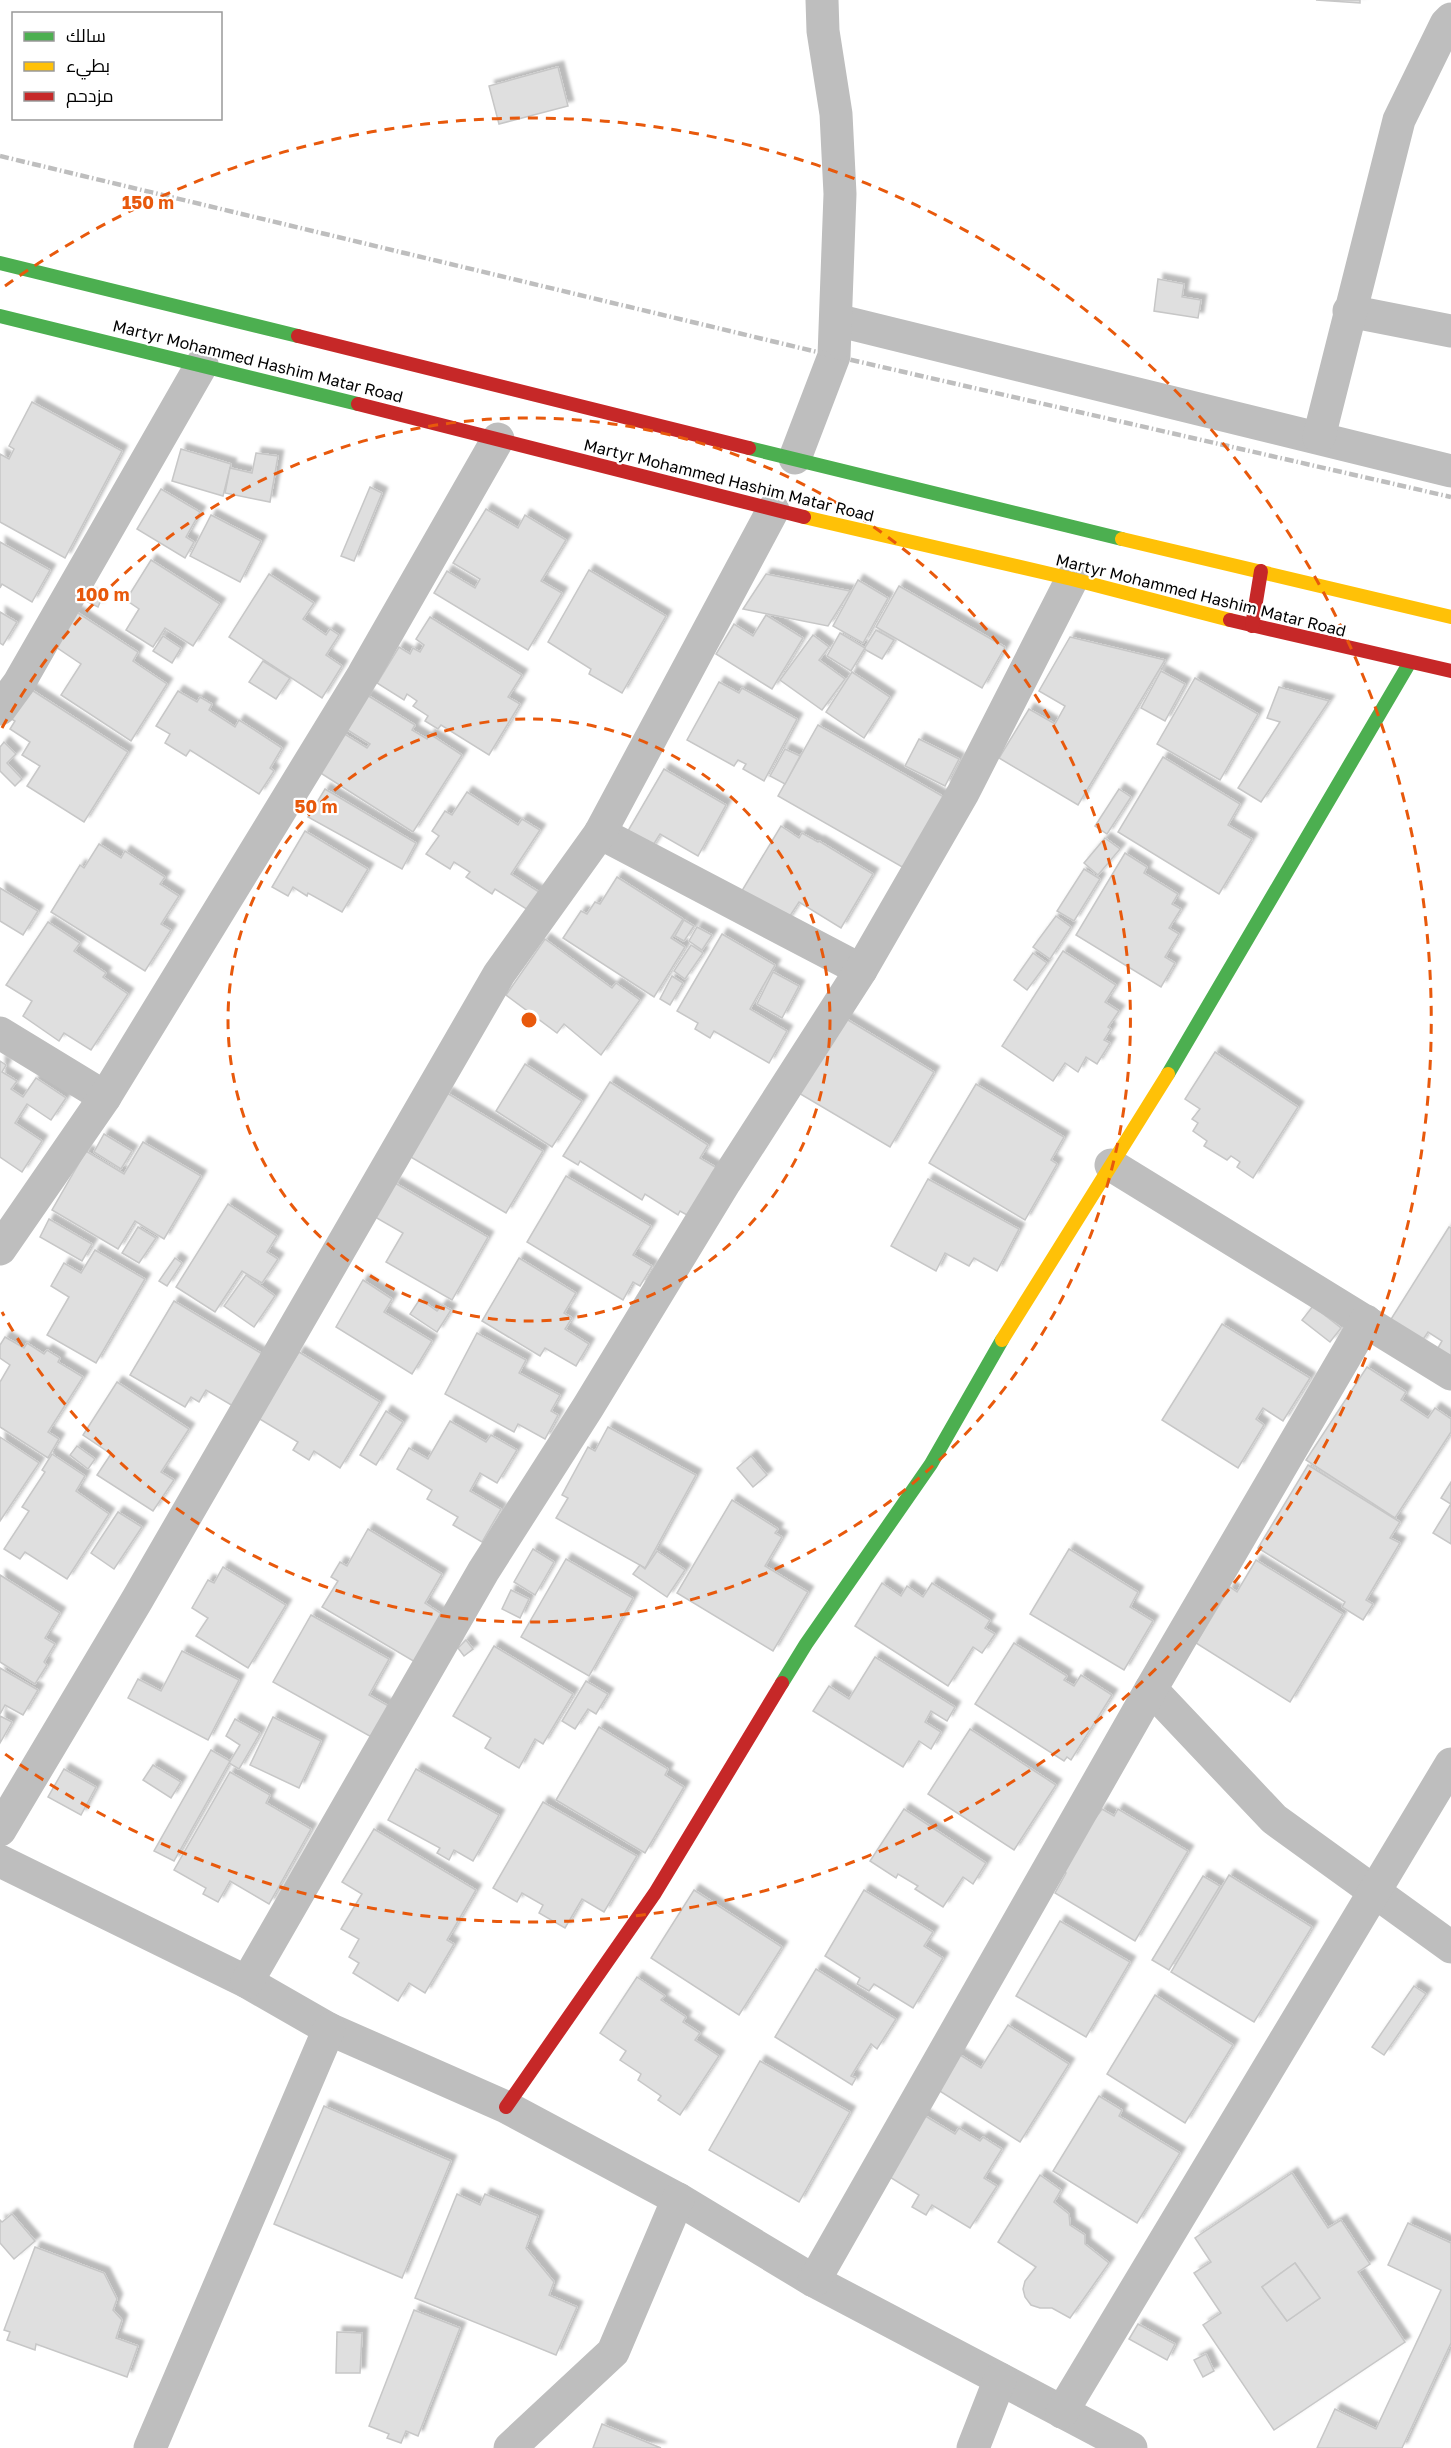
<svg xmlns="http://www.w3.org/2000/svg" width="1451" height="2448" viewBox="0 0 1451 2448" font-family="'Golos Text',Cairo,sans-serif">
  <defs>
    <filter id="shadow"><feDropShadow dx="5.5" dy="-5.5" stdDeviation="1.5" flood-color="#0004"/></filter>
  </defs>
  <rect width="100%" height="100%" fill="#fff"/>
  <g fill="#dfdfdf" stroke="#c7c7c7" stroke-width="1.5" fill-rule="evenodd" filter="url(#shadow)">
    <polygon points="1316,0 1360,0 1360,3"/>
    <polygon points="558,67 568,106 499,124 489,86"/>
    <polygon points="1158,279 1184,284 1182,297 1201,300 1198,318 1154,311"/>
    <polygon points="32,402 122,451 65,558 0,522 0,454 9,459 14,449 9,446"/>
    <polygon points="181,449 231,464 223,496 172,481"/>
    <polygon points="256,453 278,456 270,502 225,493 230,468 252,473"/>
    <polygon points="370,487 382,493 354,561 341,556"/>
    <polygon points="161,489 200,512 186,537 194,542 185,558 137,529"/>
    <polygon points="486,509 518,528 525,515 566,540 541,581 562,593 528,650 434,593 447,571 475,588 480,579 453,563"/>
    <polygon points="211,515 261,541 240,582 190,556"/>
    <polygon points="0,542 50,570 32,602 2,584 0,588"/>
    <polygon points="151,560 220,604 193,646 165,628 153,647 126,630 139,609 126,600"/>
    <polygon points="589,570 666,616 622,693 589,674 591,669 548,642"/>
    <polygon points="269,574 314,603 303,619 326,635 330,629 339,635 326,655 342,666 322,698 229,637"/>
    <polygon points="766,574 850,591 828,626 743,609"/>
    <polygon points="858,580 888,598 863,643 833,626"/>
    <polygon points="899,586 1005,647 982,688 876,627"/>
    <polygon points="90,594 101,600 98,607 86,601"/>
    <polygon points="75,611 138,652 133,661 167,684 131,741 61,695 81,664 53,645"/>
    <polygon points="0,612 17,622 3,645 0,643"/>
    <polygon points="766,615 803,638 772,689 716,654 734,624 753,636"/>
    <polygon points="430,617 522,675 508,697 520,704 489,755 441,725 438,729 425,721 428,716 413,706 417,701 407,694 404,700 377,683 399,647 410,654 413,648 420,652 424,645 416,639"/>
    <polygon points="876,630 894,640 882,659 864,649"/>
    <polygon points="840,633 865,648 851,671 827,656"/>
    <polygon points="813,635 829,647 819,660 845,679 822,710 780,680"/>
    <polygon points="163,636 181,648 172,663 153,651"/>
    <polygon points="1070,637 1165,660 1078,805 999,758 1029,709 1055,724 1065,706 1039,691"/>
    <polygon points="263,661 290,678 276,699 249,682"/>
    <polygon points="1161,671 1185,684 1165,721 1141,708"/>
    <polygon points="852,672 890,697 864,738 826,712"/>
    <polygon points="1195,678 1258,714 1220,780 1157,744"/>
    <polygon points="719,682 739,693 742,688 797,719 764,781 743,769 746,764 738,760 734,766 687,740"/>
    <polygon points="27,687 128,752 84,822 27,786 40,766 22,755 30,742 10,729 15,721 8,717"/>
    <polygon points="1279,687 1329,701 1261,802 1238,788 1280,722 1267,718"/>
    <polygon points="178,691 197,702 200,697 212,704 209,710 235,727 239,720 282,748 270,768 274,771 259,794 190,750 186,756 165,743 170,734 156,726"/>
    <polygon points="367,695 415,725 412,730 427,739 430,734 462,755 413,832 319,772 343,733 367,748 370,744 346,729"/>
    <polygon points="818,725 944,797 904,868 778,796"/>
    <polygon points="919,739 959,759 945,786 905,766"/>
    <polygon points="4,742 16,754 7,763 22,779 15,786 0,771 0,747"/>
    <polygon points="785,749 800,756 785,784 770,776"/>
    <polygon points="1163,757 1240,804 1228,825 1252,839 1219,894 1118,832"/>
    <polygon points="664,769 726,805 698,856 660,834 650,850 625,836"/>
    <polygon points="325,789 416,843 402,869 308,817"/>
    <polygon points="1119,789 1131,797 1107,834 1095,826"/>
    <polygon points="467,792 518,825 522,819 540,830 511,874 539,892 528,910 495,889 492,894 466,877 470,872 454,862 450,869 426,854 439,836 432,831 445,811 452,815"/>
    <polygon points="781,826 799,838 802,833 818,842 819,841 873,874 841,928 799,902 786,922 740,894"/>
    <polygon points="305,831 368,869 342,912 308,893 307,896 293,887 288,896 272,887"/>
    <polygon points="1105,838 1120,849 1098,875 1084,863"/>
    <polygon points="99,844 121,858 125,851 165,877 160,884 179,896 161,924 171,930 145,971 51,912 80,865 84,868"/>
    <polygon points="1125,853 1147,867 1144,873 1178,894 1172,904 1181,909 1169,928 1179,934 1165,957 1175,963 1161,987 1076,935"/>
    <polygon points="1084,869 1100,879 1074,921 1057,911"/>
    <polygon points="617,877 683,919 671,938 685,947 654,997 563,938 581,911 587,914 595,902 600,904"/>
    <polygon points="0,888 38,911 23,935 0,921"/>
    <polygon points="1056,916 1071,927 1050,959 1033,947"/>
    <polygon points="684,920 694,926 684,941 675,936"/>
    <polygon points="48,922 80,943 74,951 106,973 103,977 128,994 91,1050 64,1033 59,1041 23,1016 32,1001 6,985"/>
    <polygon points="697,927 712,935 702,950 689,941"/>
    <polygon points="722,934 775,965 750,1009 787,1031 769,1063 714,1031 710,1038 695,1029 698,1023 677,1011"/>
    <polygon points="545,939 612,988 616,983 640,1000 601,1055 564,1024 557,1033 506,995"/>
    <polygon points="691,945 703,953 685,979 674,971"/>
    <polygon points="1063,951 1116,985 1105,1002 1119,1011 1108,1027 1111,1029 1104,1040 1110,1043 1097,1064 1086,1057 1078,1072 1065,1063 1053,1081 1002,1046"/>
    <polygon points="1033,953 1047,963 1027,990 1014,980"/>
    <polygon points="773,972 799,986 782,1018 757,1004"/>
    <polygon points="672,976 683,983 670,1005 660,999"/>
    <polygon points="843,1017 934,1072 890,1147 797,1092"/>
    <polygon points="1215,1052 1298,1107 1253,1178 1237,1167 1240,1162 1231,1156 1227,1160 1204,1146 1207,1141 1193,1131 1198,1123 1192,1119 1200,1109 1185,1099"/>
    <polygon points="0,1061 6,1065 2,1072 17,1081 11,1089 23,1097 36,1078 66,1098 51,1120 27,1104 15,1123 42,1141 22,1172 0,1157"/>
    <polygon points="525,1064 582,1101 552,1147 496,1111"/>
    <polygon points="610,1082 708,1145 700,1158 717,1168 687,1215 680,1211 678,1215 645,1194 642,1200 580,1161 578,1165 563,1156"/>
    <polygon points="976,1084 1064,1137 1051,1160 1057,1164 1025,1220 929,1163"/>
    <polygon points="447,1093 543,1151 506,1213 409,1156"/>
    <polygon points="104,1134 132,1151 121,1169 94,1152"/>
    <polygon points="143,1142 201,1176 164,1239 135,1221 118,1249 52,1210 86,1151 124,1174"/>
    <polygon points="566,1176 651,1226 633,1255 652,1266 640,1286 633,1282 623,1300 527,1242"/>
    <polygon points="928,1179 1019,1229 997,1271 974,1258 969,1266 945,1253 936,1271 891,1246"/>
    <polygon points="395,1183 488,1237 452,1300 386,1262 403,1233 375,1217"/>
    <polygon points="228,1204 277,1236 267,1252 278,1259 262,1283 242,1271 215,1312 176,1287"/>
    <polygon points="49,1219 92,1244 82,1261 40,1237"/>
    <polygon points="138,1227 156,1238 139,1263 122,1253"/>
    <polygon points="1449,1227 1451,1228 1451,1363 1435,1353 1442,1341 1428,1332 1420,1344 1388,1324"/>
    <polygon points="95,1250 145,1279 96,1363 47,1335 69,1297 51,1286 64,1263 81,1273"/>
    <polygon points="175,1258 182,1263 167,1286 159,1281"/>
    <polygon points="519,1258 576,1293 564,1313 572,1318 565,1329 589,1344 576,1366 545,1348 540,1356 482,1321"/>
    <polygon points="246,1275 275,1296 254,1327 224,1306"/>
    <polygon points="363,1280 392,1299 384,1312 432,1341 412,1374 336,1327"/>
    <polygon points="420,1299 437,1311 442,1305 451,1310 437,1332 410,1314"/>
    <polygon points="174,1301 264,1355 233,1406 206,1390 199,1402 191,1397 185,1407 130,1375"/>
    <polygon points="1313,1306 1341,1328 1330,1342 1302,1320"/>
    <polygon points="1222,1324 1310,1378 1283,1421 1263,1408 1256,1419 1264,1425 1238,1468 1162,1420"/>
    <polygon points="477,1333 526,1360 519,1373 560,1395 551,1411 558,1415 545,1439 518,1424 514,1432 445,1394"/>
    <polygon points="5,1337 24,1348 27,1343 44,1354 47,1350 60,1358 58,1362 83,1377 48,1432 59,1439 48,1458 0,1427 0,1382 10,1365 0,1358 0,1345"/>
    <polygon points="299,1352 380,1402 340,1468 314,1451 309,1460 293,1450 298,1442 258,1418"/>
    <polygon points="1367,1367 1406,1392 1401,1400 1428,1418 1435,1408 1451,1419 1451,1432 1395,1518 1306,1460"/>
    <polygon points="117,1382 189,1429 161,1472 174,1480 153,1511 97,1475 111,1454 83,1435"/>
    <polygon points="386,1411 403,1422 376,1465 360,1455"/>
    <polygon points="450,1421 486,1442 491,1435 517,1450 497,1483 480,1473 470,1491 501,1509 482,1542 453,1525 458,1517 427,1499 432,1490 397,1469 409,1448 428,1459"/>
    <polygon points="608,1427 696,1475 645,1568 556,1518 568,1498 562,1495 588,1447 595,1451"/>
    <polygon points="0,1437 39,1463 0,1521"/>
    <polygon points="77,1446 95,1459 88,1469 70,1455"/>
    <polygon points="52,1454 85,1476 76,1491 109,1514 67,1579 25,1552 20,1559 4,1549 29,1511 22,1507 45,1472 42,1470"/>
    <polygon points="751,1456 767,1475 753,1487 737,1468"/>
    <polygon points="1308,1465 1400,1522 1390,1538 1400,1543 1366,1600 1373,1604 1363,1620 1342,1607 1345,1602 1258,1548"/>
    <polygon points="1451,1482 1451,1544 1433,1533 1451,1504 1441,1498"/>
    <polygon points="732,1500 778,1529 775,1533 782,1537 765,1566 808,1592 773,1651 677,1593"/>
    <polygon points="118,1512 142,1527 114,1569 91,1553"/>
    <polygon points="368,1529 442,1574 425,1603 443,1615 415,1662 322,1607 338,1581 331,1577 340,1562 347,1566"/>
    <polygon points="533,1549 554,1562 535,1595 514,1582"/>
    <polygon points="1069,1549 1138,1592 1130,1607 1153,1621 1124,1670 1030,1614"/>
    <polygon points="657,1551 685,1570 667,1597 633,1574 640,1565 645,1569"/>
    <polygon points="566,1559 633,1598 589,1676 521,1637"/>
    <polygon points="1256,1560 1343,1614 1290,1702 1196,1643 1230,1587 1237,1592"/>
    <polygon points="223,1567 286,1605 248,1668 196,1636 208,1618 192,1608 208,1580 214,1583"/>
    <polygon points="0,1575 60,1613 45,1638 55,1644 44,1662 47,1665 35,1684 0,1662"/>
    <polygon points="882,1583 901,1596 907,1586 923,1597 932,1583 990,1620 985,1628 995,1634 982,1653 973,1647 948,1686 855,1626"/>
    <polygon points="511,1590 529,1599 520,1618 502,1609"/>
    <polygon points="311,1615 389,1659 369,1695 392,1708 375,1739 273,1682"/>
    <polygon points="466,1640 473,1649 464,1656 458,1648"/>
    <polygon points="1014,1643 1067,1676 1064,1680 1074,1686 1081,1675 1112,1695 1071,1760 1067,1757 1064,1761 975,1704"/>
    <polygon points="494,1646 573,1694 543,1744 535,1739 519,1768 485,1748 491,1738 453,1716"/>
    <polygon points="182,1651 239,1680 208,1740 128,1698 138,1679 161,1691"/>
    <polygon points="875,1657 955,1707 947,1721 931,1711 925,1722 941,1732 931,1749 919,1741 903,1767 813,1711 829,1686 849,1699"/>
    <polygon points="0,1668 38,1690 23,1715 5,1705 0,1714"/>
    <polygon points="586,1681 608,1694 596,1714 588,1709 575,1729 562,1721"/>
    <polygon points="0,1716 12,1722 0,1743"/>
    <polygon points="273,1717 321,1741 299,1788 250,1765"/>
    <polygon points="235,1719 260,1733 239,1769 229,1763 240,1745 226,1736"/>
    <polygon points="599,1727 668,1769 665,1775 684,1787 645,1853 556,1800"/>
    <polygon points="970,1729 1056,1785 1014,1850 928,1794"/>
    <polygon points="211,1750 230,1761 174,1861 154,1851"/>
    <polygon points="153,1765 181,1782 171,1798 143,1780"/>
    <polygon points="64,1769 96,1787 81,1815 48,1797"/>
    <polygon points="416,1769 499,1815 473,1861 454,1850 449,1860 437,1853 440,1848 388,1820"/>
    <polygon points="230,1772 270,1795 266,1803 311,1829 269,1904 230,1881 218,1902 203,1894 206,1888 174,1870"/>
    <polygon points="543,1802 637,1856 604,1912 582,1899 565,1928 539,1913 543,1905 522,1893 517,1902 493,1888"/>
    <polygon points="904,1809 986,1863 973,1884 963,1877 943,1907 915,1889 918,1886 898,1874 896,1878 870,1861"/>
    <polygon points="1102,1809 1114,1816 1118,1809 1188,1851 1135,1941 1055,1893 1066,1873 1059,1868"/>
    <polygon points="374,1829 476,1890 447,1940 454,1944 425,1993 409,1983 398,2001 353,1973 359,1963 349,1957 359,1939 341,1929 362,1894 342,1882"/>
    <polygon points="1229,1875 1312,1927 1254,2022 1171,1972"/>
    <polygon points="1203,1876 1220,1886 1169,1970 1152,1960"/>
    <polygon points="694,1890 782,1947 739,2015 651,1958"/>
    <polygon points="864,1890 933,1932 924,1946 943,1958 913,2008 874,1984 869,1991 857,1984 860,1978 825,1956"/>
    <polygon points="1060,1921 1130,1962 1086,2037 1016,1996"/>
    <polygon points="816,1969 896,2019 877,2049 871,2044 851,2076 856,2078 852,2085 775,2037"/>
    <polygon points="637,1977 665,1996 661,2000 686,2017 683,2022 700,2033 695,2040 719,2056 680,2115 658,2100 661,2096 638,2080 641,2074 620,2060 626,2051 600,2033"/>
    <polygon points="1414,1986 1426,1994 1384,2055 1372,2047"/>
    <polygon points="1155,1995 1233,2045 1185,2123 1107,2074"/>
    <polygon points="1008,2025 1069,2064 1020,2142 935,2088 957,2053 981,2068"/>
    <polygon points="760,2061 850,2112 799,2202 709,2150"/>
    <polygon points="1099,2096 1122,2110 1119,2116 1180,2153 1137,2223 1053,2171"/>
    <polygon points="324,2106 451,2161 402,2278 274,2224"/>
    <polygon points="917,2111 955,2134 959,2128 980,2141 983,2137 1002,2149 984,2178 997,2186 970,2228 932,2205 926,2215 912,2207 919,2195 880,2171"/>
    <path d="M1292,2173L1328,2228L1341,2220L1370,2264L1358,2272L1405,2342L1274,2430L1203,2325L1221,2313L1194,2273L1211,2262L1195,2238ZM1295,2263L1320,2298L1287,2321L1262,2287Z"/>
    <polygon points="1040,2175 1061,2190 1054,2202 1069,2214 1070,2225 1085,2235 1085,2244 1109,2263 1070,2318 1052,2308 1040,2308 1031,2305 1025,2297 1023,2289 1025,2281 1036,2267 998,2242"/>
    <polygon points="457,2194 480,2205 485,2194 538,2216 526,2248 554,2282 549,2295 577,2307 556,2355 415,2298"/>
    <polygon points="12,2214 35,2241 14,2259 0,2243 0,2220 2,2222"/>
    <polygon points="1408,2223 1451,2243 1451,2343 1402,2448 1317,2448 1335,2409 1376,2429 1441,2290 1388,2265"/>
    <polygon points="35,2247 104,2273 117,2299 113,2310 122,2320 116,2338 138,2346 127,2377 36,2344 35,2350 7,2340 10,2332 4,2330"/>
    <polygon points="1295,2263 1320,2298 1287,2321 1262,2287"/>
    <polygon points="414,2310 460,2328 418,2436 406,2431 401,2443 387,2438 389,2434 369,2426"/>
    <polygon points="1138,2324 1175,2344 1167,2360 1129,2339"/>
    <polygon points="337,2332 362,2333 360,2373 336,2373"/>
    <polygon points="1206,2354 1214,2371 1203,2377 1194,2360"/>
    <polygon points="602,2424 661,2448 593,2448"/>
  </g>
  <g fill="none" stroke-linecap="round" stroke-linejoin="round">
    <g stroke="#bebebe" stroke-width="33">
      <polyline points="1349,311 1451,331"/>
      <polyline points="836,320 1451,471"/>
      <polyline points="1319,437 1399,120 1446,24 1451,19"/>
      <polyline points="795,458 834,356 840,194 836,114 823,31 822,0"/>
      <polyline points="0,709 19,683 202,364"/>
      <polyline points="600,833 861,970"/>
      <polyline points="0,1033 105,1097"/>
      <polyline points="1111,1165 1451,1374"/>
      <polyline points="0,1249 105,1097 363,675 498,439"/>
      <polyline points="1151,1689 1274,1819 1451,1947"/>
      <polyline points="0,1830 137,1600 499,974 600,833 773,510"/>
      <polyline points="0,1861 247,1982 329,2029 506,2107 678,2199 814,2281 1131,2448"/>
      <polyline points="247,1982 484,1570 588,1407 725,1182 861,970 963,793 1072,579"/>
      <polyline points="814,2281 1151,1689 1366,1321"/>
      <polyline points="1062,2412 1451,1764"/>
      <polyline points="150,2448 329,2029"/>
      <polyline points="510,2448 613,2352 678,2199"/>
      <polyline points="973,2448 1000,2379"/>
    </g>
    <g stroke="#4caf50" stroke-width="14">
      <polyline points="0,263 298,336"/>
      <polyline points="0,316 358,404"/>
      <polyline points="749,448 1122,539"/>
      <polyline points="1168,1074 1410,662"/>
      <polyline points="782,1683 806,1644 931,1464 1002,1340"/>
    </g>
    <g stroke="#ffc107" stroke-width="14">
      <polyline points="804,517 1072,579 1230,620"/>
      <polyline points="1122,539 1451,617"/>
      <polyline points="1002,1340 1168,1074"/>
    </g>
    <g stroke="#c62828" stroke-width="14">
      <polyline points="298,336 749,448"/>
      <polyline points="358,404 804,517"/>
      <polyline points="1230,620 1451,671"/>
      <polyline points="1252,626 1261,571"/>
      <polyline points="506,2107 655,1893 782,1683"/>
    </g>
    <polyline stroke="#bebebe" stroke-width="4.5" stroke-dasharray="9 3 1.5 3" stroke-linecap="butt" points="0,156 834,356 1451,497"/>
  </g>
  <g fill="none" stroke="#e8590c" stroke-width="3" stroke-dasharray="10 8">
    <circle cx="529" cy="1020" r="301"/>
    <path d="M2 728A602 602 0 1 1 2 1312"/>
    <path d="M5 286A902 902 0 1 1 5 1754"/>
  </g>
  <g text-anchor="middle" stroke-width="4.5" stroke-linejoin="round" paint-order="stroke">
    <g font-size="16" fill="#000" stroke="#fff">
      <text transform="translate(258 361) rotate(14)" y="6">Martyr Mohammed Hashim Matar Road</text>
      <text transform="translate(729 480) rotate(14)" y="6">Martyr Mohammed Hashim Matar Road</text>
      <text transform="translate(1201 595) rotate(14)" y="6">Martyr Mohammed Hashim Matar Road</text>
    </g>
  </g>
  <circle cx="529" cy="1020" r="9" fill="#e8590c" stroke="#fff" stroke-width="3"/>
  <g font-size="18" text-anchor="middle" font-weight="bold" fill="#e8590c" stroke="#fff" stroke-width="4.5" stroke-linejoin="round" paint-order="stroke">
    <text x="148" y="209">150 m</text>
    <text x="103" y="601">100 m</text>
    <text x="316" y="813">50 m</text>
  </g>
  <rect x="12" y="12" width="210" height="108" fill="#ffffff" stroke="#999999" stroke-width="1.5"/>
  <rect x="24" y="32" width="30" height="9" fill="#4caf50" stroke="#999999" stroke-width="1.5"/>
  <text x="66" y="42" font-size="18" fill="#000000">سالك</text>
  <rect x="24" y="62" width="30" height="9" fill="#ffc107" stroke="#999999" stroke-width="1.5"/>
  <text x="66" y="72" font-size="18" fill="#000000">بطيء</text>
  <rect x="24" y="92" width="30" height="9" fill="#c62828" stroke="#999999" stroke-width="1.5"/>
  <text x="66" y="102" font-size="18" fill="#000000">مزدحم</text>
</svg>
